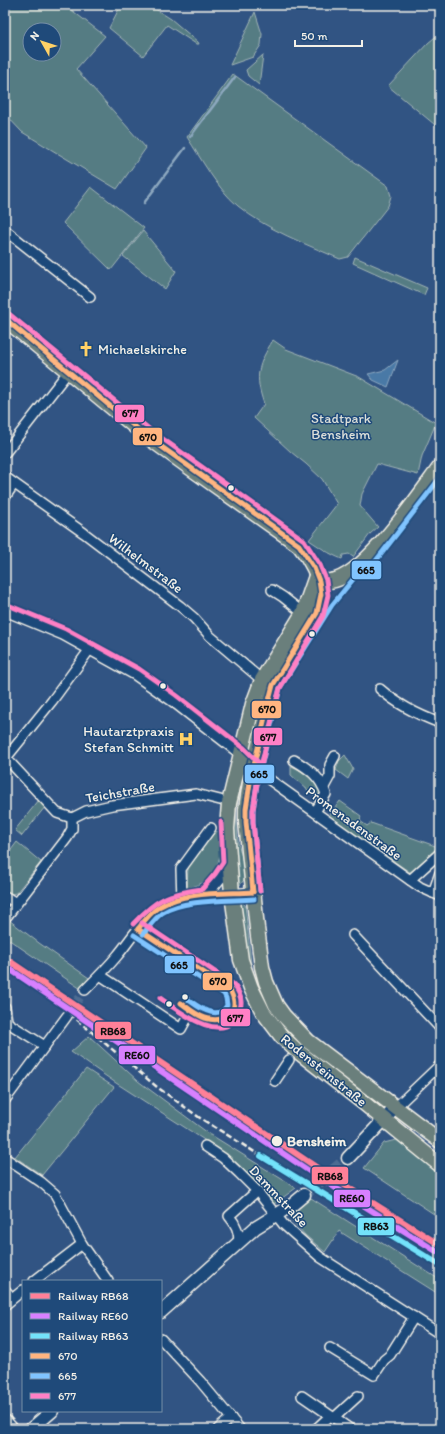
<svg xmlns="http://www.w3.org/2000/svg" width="445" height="1434" viewBox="0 0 445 1434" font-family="Itim,sans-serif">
  <rect width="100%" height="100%" fill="#315483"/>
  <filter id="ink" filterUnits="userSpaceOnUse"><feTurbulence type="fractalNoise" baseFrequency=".025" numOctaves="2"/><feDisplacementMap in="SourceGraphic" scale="8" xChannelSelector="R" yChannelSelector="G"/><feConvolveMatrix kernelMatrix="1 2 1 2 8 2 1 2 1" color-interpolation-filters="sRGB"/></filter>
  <g filter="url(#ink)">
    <g fill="#547c83" stroke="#a4b6b6" fill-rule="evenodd">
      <path d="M5,5H65L105,36L76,69L146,148L117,189L22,132L5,114ZM30,30H54V54H30Z"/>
      <polygon points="121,5 149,5 171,19 198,42 199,44 196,44 167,25 143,56 109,28"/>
      <polygon points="255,12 262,34 261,45 253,57 230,65"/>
      <polygon points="440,33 440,129 388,86 428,43"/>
      <polygon points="263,55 259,85 248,76 246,70"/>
      <path d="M233,74L388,186L391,196L388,206L348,257L340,259C306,244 267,230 238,206C216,187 202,160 187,137Z"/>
      <polygon points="91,187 144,228 111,270 63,223"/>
      <polygon points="143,231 176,271 165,289 123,256"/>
      <polygon points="355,257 427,288 424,295 353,263"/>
      <path d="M273,340L286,349L359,377L436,423L422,456L418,475L377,464L362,494L360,506L378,527L370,534L353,557L349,554L343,555L342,559C329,554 320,547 309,540L337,504L322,479L306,464L291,452L254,418L264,404C254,375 258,365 273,340Z"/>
      <polygon points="345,755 353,769 348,779 336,770 339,761"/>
      <path d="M291,766C307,773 315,777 322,793L319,800L291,775Z"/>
      <polygon points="239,795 236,812 238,843 246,872 244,880 239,886 237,882 233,835 235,796"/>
      <polygon points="39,800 45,807 22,836 15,830"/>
      <polygon points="340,801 361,816 360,821 367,826 371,823 438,847 411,873 329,816"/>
      <path d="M221,831C221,860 219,882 187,888L188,868L215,832Z"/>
      <polygon points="17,842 41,862 16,893 10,894 5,891 5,858"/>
      <polygon points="240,901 245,905 252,973 260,994 279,1020 277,1023 262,1001 247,964 238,904"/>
      <polygon points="5,917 39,943 89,978 81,989 5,937"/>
      <polygon points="89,1036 138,1081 208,1133 296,1188 274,1204 243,1169 226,1154 116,1083 71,1052"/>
      <polygon points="86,1069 114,1087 42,1175 15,1157"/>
      <polygon points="400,1139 440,1170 440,1218 364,1168 384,1143"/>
      <polygon points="311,1198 440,1280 440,1295 339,1231 325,1252 305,1235 291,1219 291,1212"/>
    </g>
    <polygon fill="#4a79a6" stroke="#8ea9c0" points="398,360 388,387 373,380 368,374 385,370"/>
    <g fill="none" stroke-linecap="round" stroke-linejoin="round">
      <g stroke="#8ea9c0" stroke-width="2.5">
        <polyline points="190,137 235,77"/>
        <polyline points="144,203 185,148"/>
      </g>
      <polyline stroke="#4e6c92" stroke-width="9" stroke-dasharray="9 4.5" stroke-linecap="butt" points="67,1016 85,990"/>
      <polyline stroke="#4e6c92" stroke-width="12" stroke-dasharray="12 6" stroke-linecap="butt" points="304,1195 348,1158"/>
      <g stroke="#f4f1e8" stroke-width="12">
        <g id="minor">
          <polyline points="5,230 90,297"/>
          <polyline points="5,453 68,372"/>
          <polyline points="5,477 84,533 180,606 194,618 210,636 262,680"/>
          <polyline points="5,497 14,484"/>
          <polyline points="272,590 283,597 303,613"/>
          <polyline points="5,611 63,635 135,675 172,701 240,754 254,768 270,780 410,880 420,887 440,896"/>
          <path d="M380,689C397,704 418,715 440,723"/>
          <polyline points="5,757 57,813 72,818"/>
          <polyline points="6,758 52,701 90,649"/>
          <path d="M294,760C309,769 320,776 326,794L315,812"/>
          <polyline points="324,787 330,776 330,765 335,756"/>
          <polyline points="72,818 86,811 112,805 196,794 220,800"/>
          <polyline points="410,880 440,853"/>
          <polyline points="433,893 440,873"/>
          <polyline points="5,896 16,903"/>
          <polyline points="206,896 221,878 230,864"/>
          <polyline points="182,899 181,869 211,828"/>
          <polyline points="7,916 67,838 72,829 72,818"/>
          <polyline points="353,935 440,1028"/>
          <polyline points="100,975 181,1029 191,1011"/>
          <path d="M85,990C96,979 107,968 117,956C138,931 147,907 182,899L253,892"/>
          <polyline points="5,1007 7,1021"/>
          <polyline points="5,1021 45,1046"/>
          <polyline points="275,1081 289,1060"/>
          <polyline points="5,1100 67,1016"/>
          <polyline points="396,1107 440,1065"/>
          <polyline points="205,1146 223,1158 239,1173 257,1191 284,1225 320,1257 440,1334"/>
          <polyline points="5,1158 41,1182 55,1194 82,1244 108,1281"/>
          <path d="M239,1242C239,1231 236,1224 229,1216L257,1191"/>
          <polyline points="34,1281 82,1244"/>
          <polyline points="5,1290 12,1298"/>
          <polyline points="5,1305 23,1290"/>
          <polyline points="161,1339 200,1381 240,1429"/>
          <polyline points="330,1348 374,1375 384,1360 390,1355 414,1317"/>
          <polyline points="302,1396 350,1429"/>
          <polyline points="334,1418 358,1396"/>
          <polyline points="5,1419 14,1429"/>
          <polyline points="218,1429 231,1418"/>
          <polyline points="316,1429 330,1416"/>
        </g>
      </g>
      <g stroke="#f4f1e8" stroke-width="15">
        <g id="secondary">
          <polyline points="348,1158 396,1107"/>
          <polyline points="161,1312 255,1228 292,1205 304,1195"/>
          <polyline points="31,1429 52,1411"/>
        </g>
      </g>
      <g stroke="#f4f1e8" stroke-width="17">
        <g id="primary">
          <path d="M5,319L145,435L189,467L299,545C309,557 321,578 321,594C320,600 319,606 317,613L273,685L250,783L246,809V822L257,928L262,967L266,982L276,1005L284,1016L308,1041L440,1141"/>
          <polyline points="316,576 303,613 262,680 253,704 229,803 227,829 232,894 241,960 251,988 263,1012 282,1037 296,1050 365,1104 440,1165"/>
          <path d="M316,576C321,579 325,582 330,581C364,578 419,495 440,467"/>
        </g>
      </g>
      <use href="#minor" stroke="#1f4a7a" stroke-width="9"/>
      <use href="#secondary" stroke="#1f4a7a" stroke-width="12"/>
      <use href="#primary" stroke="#6b7f7c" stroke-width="14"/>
      <polyline stroke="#f4f1e8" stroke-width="2.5" stroke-dasharray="6 3" stroke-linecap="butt" points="5,965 56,1002 157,1087 200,1118 261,1156"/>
      <g stroke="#1f4a7a" stroke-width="8">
        <g id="bus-1">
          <polyline points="5,319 145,435 299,545 314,568 319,581 321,594 317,613 273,685 267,708 250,783 246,809 246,822 253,892"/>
          <path d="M138,929L229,989C242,1009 227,1025 205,1018C196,1015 189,1009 181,1003"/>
          <path d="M138,929C144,921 151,912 159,907C184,891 225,894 253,892"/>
        </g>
      </g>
      <g stroke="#1f4a7a" stroke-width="8">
        <g id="bus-2">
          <polyline points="260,891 253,822 253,810 257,784 280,688 332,605 355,577 363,573 375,562 440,478"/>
          <path d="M143,934C149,927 155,918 162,913C183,899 228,901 254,899"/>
          <path d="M134,935L224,994L226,998L227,1005C218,1023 195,1005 185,997"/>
        </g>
      </g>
      <g stroke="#1f4a7a" stroke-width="8">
        <g id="bus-3">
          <polyline points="9,314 149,429 304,540 320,565 326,580 328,595 323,616 280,688 274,710 257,784 253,810 253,822 260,891"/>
          <polyline points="8,605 66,629 139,669 176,695 244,748 259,763"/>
          <path d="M142,923L233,984C239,991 243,1000 240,1009C228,1050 178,1011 160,998"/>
          <path d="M133,924C157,898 168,894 202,889L215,874L223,862L221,822"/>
        </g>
      </g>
      <use href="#bus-1" stroke="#ffb580" stroke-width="5"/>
      <use href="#bus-2" stroke="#80c4ff" stroke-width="5"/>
      <use href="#bus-3" stroke="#ff80c5" stroke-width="5"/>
      <g stroke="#1f4a7a" stroke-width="9">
        <polyline id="rail-1" points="5,958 319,1169 440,1245"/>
      </g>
      <g stroke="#1f4a7a" stroke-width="9">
        <polyline id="rail-2" points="5,966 315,1175 436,1251"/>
      </g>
      <g stroke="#1f4a7a" stroke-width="9">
        <polyline id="rail-3" points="261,1156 440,1265"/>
      </g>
      <use href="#rail-1" stroke="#ff8098" stroke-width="6"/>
      <use href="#rail-2" stroke="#d880ff" stroke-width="6"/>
      <use href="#rail-3" stroke="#73e2fa" stroke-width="6"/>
    </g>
  </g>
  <defs>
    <g id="church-bare" transform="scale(1.2)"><path d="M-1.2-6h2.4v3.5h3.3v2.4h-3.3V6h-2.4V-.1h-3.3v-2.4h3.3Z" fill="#ffd166" stroke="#1f4a7a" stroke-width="2.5" paint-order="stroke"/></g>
    <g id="hospital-bare" transform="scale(1.2)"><path d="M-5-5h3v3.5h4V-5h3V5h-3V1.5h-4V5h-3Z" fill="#ffd166" stroke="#1f4a7a" stroke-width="2.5" paint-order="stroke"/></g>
  </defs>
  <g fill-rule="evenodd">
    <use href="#church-bare" x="86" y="349"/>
    <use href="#hospital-bare" x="186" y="739"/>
  </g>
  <g fill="#f4f1e8" stroke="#1f4a7a" stroke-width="1.5">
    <circle cx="231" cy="488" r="3.5"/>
    <circle cx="312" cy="634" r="3.5"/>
    <circle cx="163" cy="686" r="3.5"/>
    <circle cx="185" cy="997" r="3.5"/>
    <circle cx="169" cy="1004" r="3.5"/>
    <circle cx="277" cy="1141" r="6"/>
  </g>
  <g text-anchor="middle" stroke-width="3" stroke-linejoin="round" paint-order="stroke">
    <g font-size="14" fill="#f4f1e8" stroke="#1f4a7a" text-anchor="start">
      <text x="98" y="354">Michaelskirche</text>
      <text x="174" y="736" text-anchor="end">Hautarztpraxis<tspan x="174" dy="16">Stefan Schmitt</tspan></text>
    </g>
    <g font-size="14" fill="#dcdfd9" stroke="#1f4a7a">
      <text x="341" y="423">Stadtpark<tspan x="341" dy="16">Bensheim</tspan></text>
    </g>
    <g font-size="14" fill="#f4f1e8" stroke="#1f4a7a">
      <text transform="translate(146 563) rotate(37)" y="5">Wilhelmstraße</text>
      <text transform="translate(120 792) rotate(-10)" y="5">Teichstraße</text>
      <text transform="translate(354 823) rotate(36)" y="5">Promenadenstraße</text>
      <text transform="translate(324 1070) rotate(39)" y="5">Rodensteinstraße</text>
      <text transform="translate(279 1196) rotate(47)" y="5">Dammstraße</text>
    </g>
    <g font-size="14" font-weight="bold" fill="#f4f1e8" stroke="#1f4a7a" text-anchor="start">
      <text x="287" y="1146">Bensheim</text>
    </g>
  </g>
  <g stroke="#1f4a7a" stroke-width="1.5">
    <rect x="114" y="404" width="31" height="19" rx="4" fill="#ff80c5"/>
    <rect x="132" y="427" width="31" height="19" rx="4" fill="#ffb580"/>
    <rect x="351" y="560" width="31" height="20" rx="4" fill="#80c4ff"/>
    <rect x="251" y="700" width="31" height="19" rx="4" fill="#ffb580"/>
    <rect x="253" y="727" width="30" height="19" rx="4" fill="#ff80c5"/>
    <rect x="244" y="764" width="31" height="20" rx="4" fill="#80c4ff"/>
    <rect x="164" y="955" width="31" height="19" rx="4" fill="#80c4ff"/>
    <rect x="202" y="972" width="31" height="19" rx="4" fill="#ffb580"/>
    <rect x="220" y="1008" width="31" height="19" rx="4" fill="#ff80c5"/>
    <rect x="94" y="1021" width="38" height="19" rx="4" fill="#ff8098"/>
    <rect x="118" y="1045" width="38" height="20" rx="4" fill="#d880ff"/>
    <rect x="311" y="1166" width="38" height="19" rx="4" fill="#ff8098"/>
    <rect x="333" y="1189" width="38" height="19" rx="4" fill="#d880ff"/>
    <rect x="357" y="1217" width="38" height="19" rx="4" fill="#73e2fa"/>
  </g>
  <g font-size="11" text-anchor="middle" font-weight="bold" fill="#111">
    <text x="130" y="417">677</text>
    <text x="148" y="441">670</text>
    <text x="366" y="574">665</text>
    <text x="267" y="713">670</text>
    <text x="268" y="741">677</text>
    <text x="259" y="778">665</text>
    <text x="179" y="969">665</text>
    <text x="218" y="985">670</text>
    <text x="235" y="1022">677</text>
    <text x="113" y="1035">RB68</text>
    <text x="137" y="1059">RE60</text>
    <text x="330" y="1180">RB68</text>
    <text x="352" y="1202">RE60</text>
    <text x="376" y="1230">RB63</text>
  </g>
  <rect width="445" height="1434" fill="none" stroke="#1f4a7a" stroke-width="20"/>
  <rect x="10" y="10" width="425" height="1414" fill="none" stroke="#f4f1e8" stroke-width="1.5" filter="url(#ink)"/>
  <rect x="22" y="1280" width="140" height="132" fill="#1f4a7a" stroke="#748da6"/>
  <rect x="30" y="1293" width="20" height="6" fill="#ff8098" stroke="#748da6"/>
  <text x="58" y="1300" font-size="12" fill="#f4f1e8">Railway RB68</text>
  <rect x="30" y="1313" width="20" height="6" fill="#d880ff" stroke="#748da6"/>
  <text x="58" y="1320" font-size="12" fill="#f4f1e8">Railway RE60</text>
  <rect x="30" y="1333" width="20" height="6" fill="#73e2fa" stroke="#748da6"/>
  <text x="58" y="1340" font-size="12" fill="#f4f1e8">Railway RB63</text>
  <rect x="30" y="1353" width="20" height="6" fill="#ffb580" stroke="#748da6"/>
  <text x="58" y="1360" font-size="12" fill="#f4f1e8">670</text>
  <rect x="30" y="1373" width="20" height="6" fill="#80c4ff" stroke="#748da6"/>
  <text x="58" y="1380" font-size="12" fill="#f4f1e8">665</text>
  <rect x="30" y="1393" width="20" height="6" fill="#ff80c5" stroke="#748da6"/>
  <text x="58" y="1400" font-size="12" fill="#f4f1e8">677</text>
  <g transform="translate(42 42) rotate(309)"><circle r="19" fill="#1f4a7a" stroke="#748da6"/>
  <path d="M0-3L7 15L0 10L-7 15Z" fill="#ffd166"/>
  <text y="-6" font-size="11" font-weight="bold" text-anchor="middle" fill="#f4f1e8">N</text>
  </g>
  <path d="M295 40v6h67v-6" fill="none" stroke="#f4f1e8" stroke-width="2"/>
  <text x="301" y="40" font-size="12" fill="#f4f1e8" stroke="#1f4a7a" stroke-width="3" paint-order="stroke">50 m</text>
</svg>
